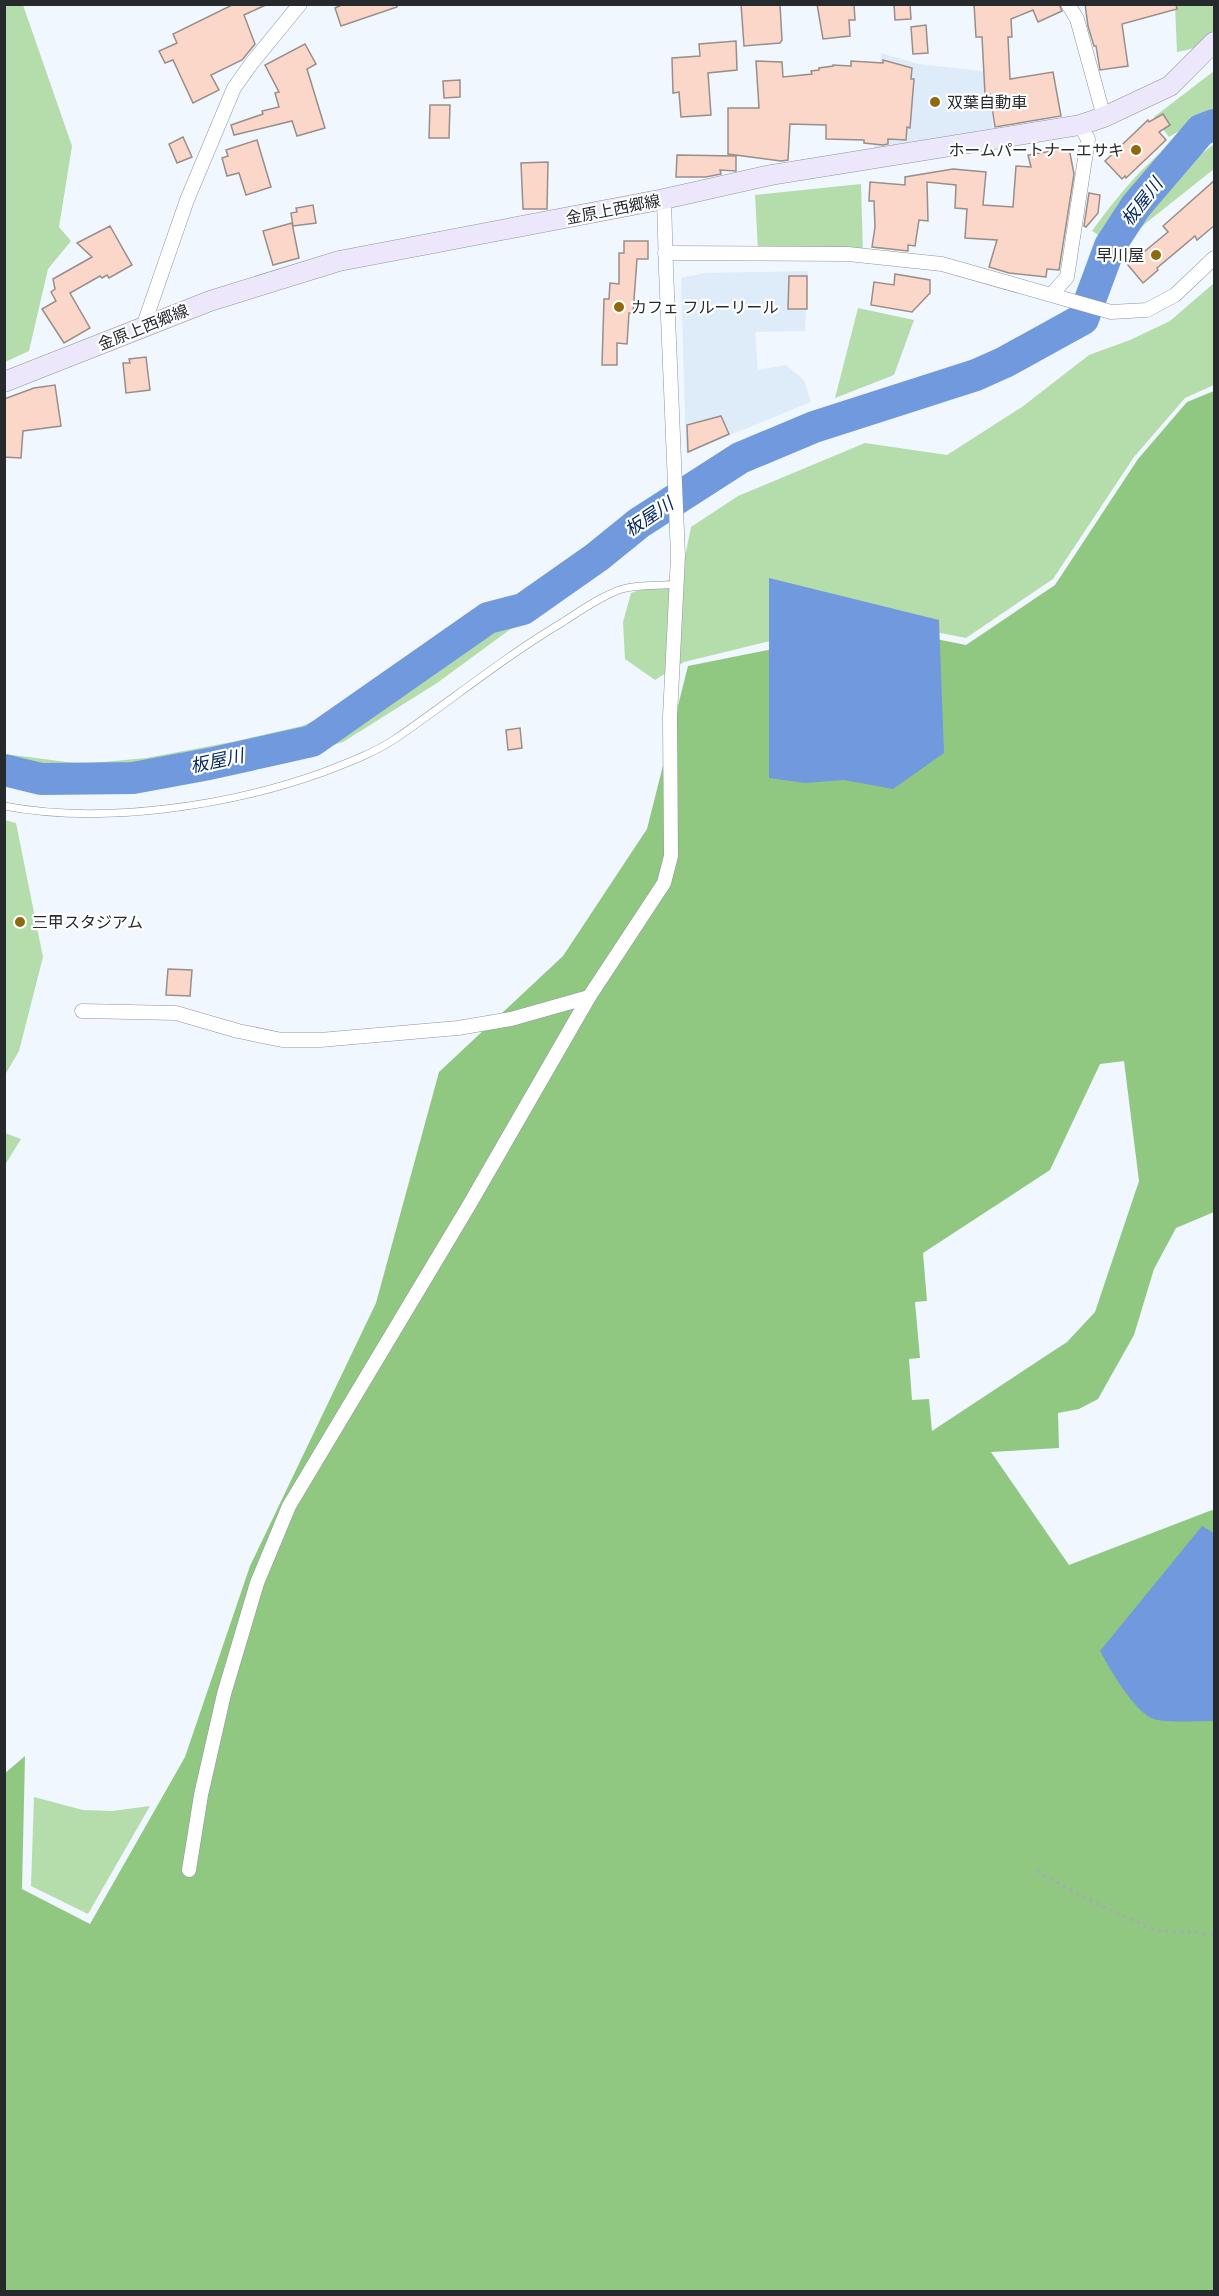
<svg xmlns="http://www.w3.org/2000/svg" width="1219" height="2296" viewBox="0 0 1219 2296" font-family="'Titillium Web','Noto Sans JP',sans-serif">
  <rect width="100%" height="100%" fill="#f0f7fe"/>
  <g fill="#deecfa">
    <polygon points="881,53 919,64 990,72 993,132 874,150"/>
    <polygon points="808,271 805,331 755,332 758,370 786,365 804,380 811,402 686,453 681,278 705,273"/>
  </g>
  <g fill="#b5ddab">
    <polygon points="5,4 23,5 72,146 59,227 71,241 48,269 29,351 5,362"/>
    <path d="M1175,5H1214C1214,12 1217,23 1214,30C1209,45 1190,50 1177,52Z"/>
    <polygon points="1214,71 1214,111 1169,137 1154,117"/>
    <path d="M1214,118V128C1166,149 1135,198 1106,240L1092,231C1124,187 1163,140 1214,118Z"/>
    <polygon points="1214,144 1214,169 1146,223 1120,248 1114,245 1166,182"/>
    <polygon points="861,184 863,253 758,250 755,195"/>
    <polygon points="1214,283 1214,385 1185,398 1134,457 1053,579 966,638 864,618 684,662 655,680 625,659 623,622 631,593 681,576 691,527 738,496 865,443 947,455 1022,407 1089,355 1130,340 1170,321"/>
    <polygon points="858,308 914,320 894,375 835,398"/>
    <polygon points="496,620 508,620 519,623 437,683 343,742 302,755 338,736"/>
    <polygon points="363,699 338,720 290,740 119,773 30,770 5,765 5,754 82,764 146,758 237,741 302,726"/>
    <polygon points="5,820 16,823 43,957 19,1051 5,1075"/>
    <polygon points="5,1133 21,1139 5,1165 4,1133"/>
    <polygon points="34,1797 83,1810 112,1811 150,1806 88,1914 31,1886"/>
  </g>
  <path fill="#90c882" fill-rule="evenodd" d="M1214,391V1212L1176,1228L1154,1269L1134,1335L1098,1399L1079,1409L1058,1413L1059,1448L991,1452L1069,1565L1212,1510L1214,1511V2291H5L4,1774L25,1756L22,1889L90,1924L185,1757L250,1566L376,1303L439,1072L563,956L647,829L688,666L793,645L871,626L966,645L1055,585L1138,459L1187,402ZM1124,1061L1139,1181L1095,1312L1067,1342L932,1431L929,1399L912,1400L909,1359L920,1358L915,1302L927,1301L923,1253L1050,1170L1100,1064Z"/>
  <g fill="#7199de">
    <polygon points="769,578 939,620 944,753 893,789 844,780 805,783 769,778"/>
    <path d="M1202,1526L1214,1533V1721C1201,1721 1164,1723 1154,1719C1135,1713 1109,1668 1100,1651Z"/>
  </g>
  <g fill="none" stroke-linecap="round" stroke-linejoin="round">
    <polyline stroke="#7199de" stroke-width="32" points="4,770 41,779 133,778 209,764 312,741 488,618 523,609 597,557 639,523 740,458 814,427 976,375 1005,362 1083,319 1110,246 1136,206 1201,130 1214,125"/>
  </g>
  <g fill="#fad7c8" stroke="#998e8a" stroke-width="1.5">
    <polygon points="234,4 268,4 244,15 255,44 242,60 211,75 219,90 193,103 173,60 165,63 159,51 177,43 173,34"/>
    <polygon points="344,4 397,4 397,7 341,26 335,8"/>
    <polygon points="741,4 780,4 782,40 780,43 744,46"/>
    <polygon points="817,4 854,4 855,20 849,20 850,36 823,39"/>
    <polygon points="894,4 910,4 911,19 895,20"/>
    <polygon points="974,4 1059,4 1062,11 1038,22 1033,10 1011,19 1012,37 1008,37 1010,79 1053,72 1061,116 995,127 990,94 985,94 982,37 976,37"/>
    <polygon points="1085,4 1176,4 1177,9 1122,24 1128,66 1100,70 1096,46 1094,46 1088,26"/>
    <polygon points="926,25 928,53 913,54 911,27"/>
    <polygon points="736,41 737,70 708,73 711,115 681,117 679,92 673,93 672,58 700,56 699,44"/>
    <polygon points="305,44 316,64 307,69 325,128 297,136 292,121 234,135 231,125 263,114 262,111 279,107 275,93 279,92 265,65"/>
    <polygon points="883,60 912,68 911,79 914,79 910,128 907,127 906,140 888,139 888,144 883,145 864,143 864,140 826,139 826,125 790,124 788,160 781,161 728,154 728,108 759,108 756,61 782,62 783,77 812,74 811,71 819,70 819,68 833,66 833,65 851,66 851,61 883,63"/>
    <polygon points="460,80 460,97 444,98 443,81"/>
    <polygon points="430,105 450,105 449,138 429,138"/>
    <polygon points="1163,114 1170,125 1159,132 1166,140 1126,178 1125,176 1122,179 1105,161 1148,120 1149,122"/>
    <polygon points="183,137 192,157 177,163 169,144"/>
    <polygon points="257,140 271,187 246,195 239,173 227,176 222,158 228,156 226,150"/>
    <polygon points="1069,148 1074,174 1059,270 1047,269 1046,277 1009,273 989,267 997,240 965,238 967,209 955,208 956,185 927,182 928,221 919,220 915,246 908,245 908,251 872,247 875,227 874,201 869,201 870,182 905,185 905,177 953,169 986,172 983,205 1013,207 1016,166 1031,167 1028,155"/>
    <polygon points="677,155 736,156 736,171 720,170 721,174 706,177 676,177"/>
    <polygon points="548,162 547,209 523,209 521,163"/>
    <polygon points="1215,180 1215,225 1197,240 1195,236 1157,268 1158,270 1143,283 1128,265 1168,232 1163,226"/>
    <polygon points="1089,193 1100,195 1098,213 1086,227 1084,226"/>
    <polygon points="313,205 316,223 293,226 291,213 297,212 296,208"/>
    <polygon points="292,223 299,258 273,265 263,231"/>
    <polygon points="110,226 132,265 109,278 107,275 102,278 100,276 70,293 90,328 64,343 42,309 56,301 51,292 55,289 53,279 92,257 77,243"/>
    <polygon points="624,241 648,241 648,259 637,259 633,313 629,313 627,344 617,343 617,365 602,365 604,299 609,299 610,283 619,284 619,253 624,253"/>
    <polygon points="895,274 930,280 930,293 912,312 871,305 874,282 894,285"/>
    <polygon points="789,276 807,276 807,309 788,309"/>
    <polygon points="146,357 150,390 126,393 123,363 130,363 129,359"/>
    <polygon points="55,385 61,426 23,431 21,458 4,457 4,399 34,388"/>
    <polygon points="721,416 729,434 688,452 687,425"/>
    <polygon points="520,728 522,748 508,750 506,730"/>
    <polygon points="168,969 192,970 190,996 166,995"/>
  </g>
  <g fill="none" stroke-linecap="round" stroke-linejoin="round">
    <g stroke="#8e959d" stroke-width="8">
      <path id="service" d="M4,806C103,825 228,806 321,773C347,763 372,754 395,739C452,700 504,657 563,622C580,611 603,595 622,589C639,584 660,586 677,584"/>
    </g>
    <g stroke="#8e959d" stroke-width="15">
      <g id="minor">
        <polyline points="1068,4 1077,19 1104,117"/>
        <polyline points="665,253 848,254 942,264 1111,312 1147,310 1175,295 1214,258"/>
        <polyline points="1052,294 1067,277 1088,139 1080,125"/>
        <polyline points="143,327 187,200 234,88 251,64 300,4"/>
        <polyline points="82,1011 176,1013 238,1031 282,1040 320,1040 458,1028 511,1019 589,997"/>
        <polyline points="189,1870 201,1795 224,1694 257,1583 289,1506 468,1207 589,997 664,883 671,856 670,716 678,556 666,269 664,199"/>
      </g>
    </g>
    <g stroke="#8e959d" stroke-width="21">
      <polyline id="secondary" points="4,382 210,301 339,261 664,199 771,175 1080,125 1104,117 1170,86 1214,42"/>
    </g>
    <polyline stroke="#a6abb1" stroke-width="3" stroke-dasharray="3 4.5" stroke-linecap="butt" points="1037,1871 1087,1899 1154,1930 1214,1934"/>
    <use href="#service" stroke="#fff" stroke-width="7"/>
    <use href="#minor" stroke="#fff" stroke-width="14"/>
    <use href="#secondary" stroke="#ede7fc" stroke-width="20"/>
  </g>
  <g fill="#8f690e" stroke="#fff" stroke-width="2">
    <circle cx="935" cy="102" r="6"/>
    <circle cx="1136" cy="150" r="6"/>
    <circle cx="1156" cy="255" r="6"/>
    <circle cx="619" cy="307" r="6"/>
    <circle cx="20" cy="922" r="6"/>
  </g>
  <g text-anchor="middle" stroke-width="4.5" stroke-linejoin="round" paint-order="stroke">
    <g font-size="16" fill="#272a2d" stroke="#fff" text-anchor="start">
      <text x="947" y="108">双葉自動車</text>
      <text x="1124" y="156" text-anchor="end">ホームパートナーエサキ</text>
      <text x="1144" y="261" text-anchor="end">早川屋</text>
      <text x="631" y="313">カフェ フルーリール</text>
      <text x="32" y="928">三甲スタジアム</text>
    </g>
    <g font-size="16" fill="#272a2d" stroke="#fff">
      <text transform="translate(613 209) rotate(-11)" y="6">金原上西郷線</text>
      <text transform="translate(143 327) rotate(-22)" y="6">金原上西郷線</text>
    </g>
    <g font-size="18" font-style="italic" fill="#052864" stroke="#fff">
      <text transform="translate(1142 202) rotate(-52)" y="6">板屋川</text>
      <text transform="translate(649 517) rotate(-34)" y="6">板屋川</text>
      <text transform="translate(217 761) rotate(-12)" y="6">板屋川</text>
    </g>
  </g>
  <rect width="1219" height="2296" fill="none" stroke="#272a2d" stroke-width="12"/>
</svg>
